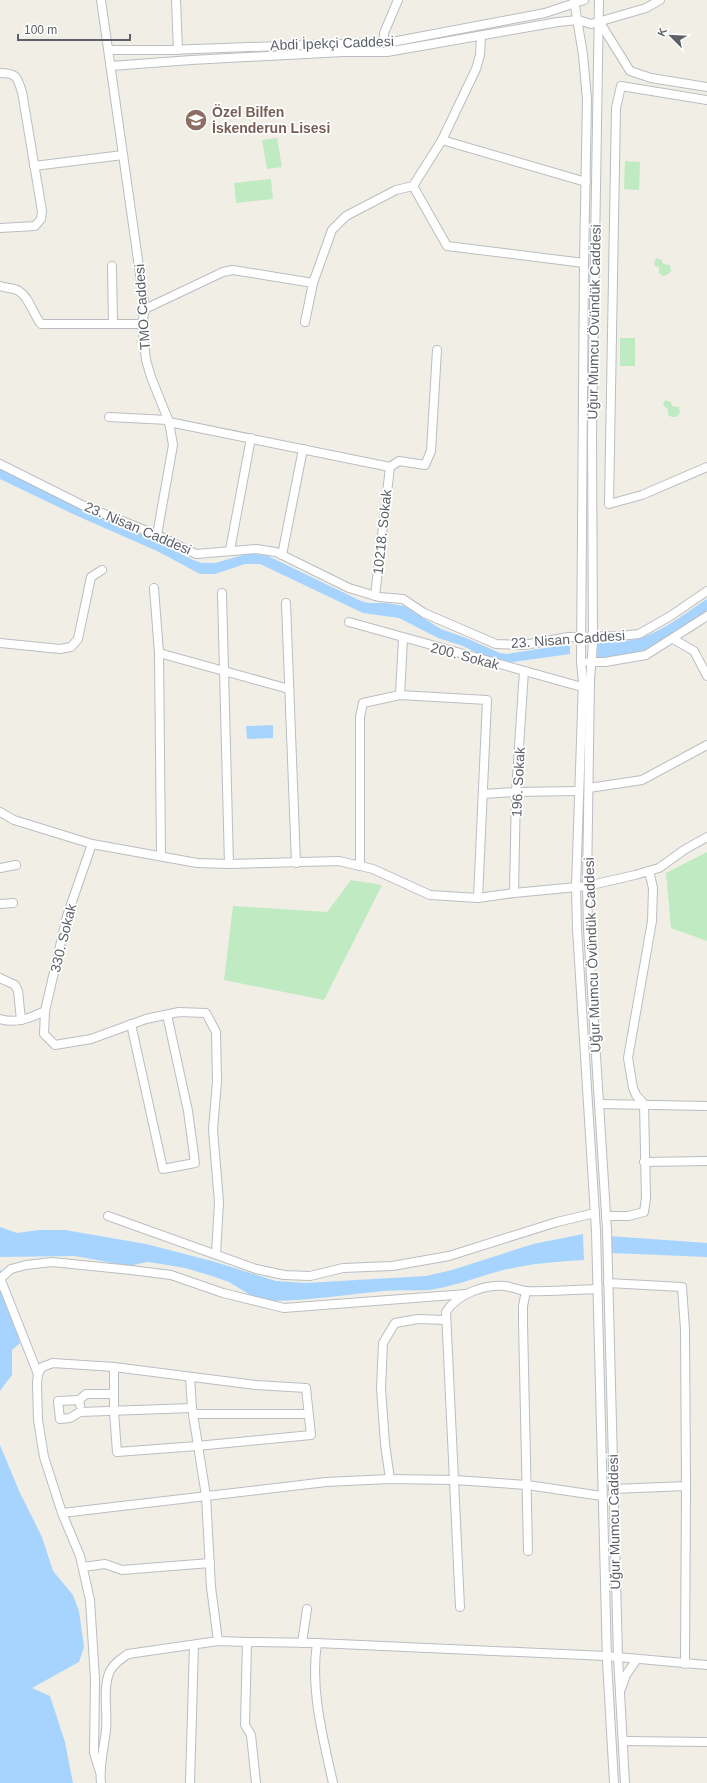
<svg xmlns="http://www.w3.org/2000/svg" width="707" height="1783" viewBox="0 0 707 1783" font-family="Helvetica,sans-serif">
  <rect width="100%" height="100%" fill="#f1efe5"/>
  <g fill="#c0eac2">
    <polygon points="277,138 282,167 267,169 262,140"/>
    <polygon points="625,161 640,162 639,190 624,189"/>
    <polygon points="271,179 273,199 236,203 234,183"/>
    <polygon points="656,258 662,260 663,264 670,265 671,271 667,275 663,276 659,273 659,267 655,266 654,264"/>
    <rect x="620" y="338" width="15" height="28"/>
    <polygon points="665,400 671,402 672,406 679,407 680,413 676,417 672,417 668,415 668,409 663,405"/>
    <polygon points="707,852 707,941 671,928 666,873"/>
    <polygon points="351,880 382,885 324,1000 224,980 233,906 327,912"/>
  </g>
  <g fill="#a7d4ff">
    <polygon points="0,468 47,492 156,541 193,560 202,563 215,563 250,553 268,556 361,601 369,603 386,603 404,606 441,629 466,638 500,653 507,654 570,644 570,654 507,663 481,655 463,646 438,638 399,618 363,613 260,564 245,564 215,574 200,574 159,552 75,515 0,479"/>
    <path d="M707,599V611L645,650L634,655L597,659L598,643C613,642 629,642 643,637C665,630 688,611 707,599Z"/>
    <polygon points="273,725 273,738 247,739 246,726"/>
    <path d="M0,1227L17,1233L39,1230H65L146,1244L212,1261L276,1281L305,1283L426,1276L452,1270L533,1244L583,1234L584,1260C562,1261 539,1263 518,1267C489,1272 464,1284 435,1289C418,1292 401,1289 384,1291C344,1295 305,1301 265,1301L255,1298L229,1282L212,1276L185,1268L155,1263L147,1262L129,1266L75,1256L0,1257Z"/>
    <polygon points="609,1236 707,1243 707,1257 610,1253"/>
    <polygon points="0,1268 20,1343 12,1350 12,1375 0,1391"/>
    <polygon points="0,1445 20,1493 42,1537 53,1571 73,1595 79,1611 84,1647 79,1662 32,1688 50,1696 65,1742 73,1783 0,1783"/>
  </g>
  <g fill="none" stroke-linecap="round" stroke-linejoin="round">
    <g stroke="#babdc2" stroke-width="10">
      <g id="minor">
        <polyline points="101,0 145,309 142,324 146,360 151,377 169,422 173,445 157,535"/>
        <polyline points="176,0 178,50"/>
        <polyline points="574,0 583,55 587,99 584,263 581,662 583,682 576,886 577,929 596,1231 607,1661 614,1783"/>
        <polyline points="599,0 592,434 593,643 590,680 587,886 588,929 607,1230 618,1657 625,1783"/>
        <polyline points="599,21 630,71 651,78 707,87"/>
        <polyline points="384,42 384,33 398,0"/>
        <polyline points="109,50 168,50 392,42 545,13 584,0"/>
        <polyline points="111,66 191,60 343,52 387,52 558,22 578,20 591,24 646,8 660,0"/>
        <path d="M0,73C17,73 17,77 22,92L42,211L41,219L35,226L0,228"/>
        <polyline points="707,100 621,86 616,108 609,504 642,495 707,467"/>
        <polyline points="442,140 476,69 480,55 481,36"/>
        <polyline points="34,166 123,155"/>
        <polyline points="413,186 447,246 584,263"/>
        <polyline points="112,266 113,323"/>
        <path d="M0,286C6,288 14,288 19,291C29,297 33,314 41,324H142"/>
        <polyline points="145,309 223,272 233,270 313,283"/>
        <polyline points="305,322 313,283 332,230 346,216 396,190 413,186 442,140 586,182"/>
        <polyline points="109,417 168,420"/>
        <polyline points="169,422 390,467 399,461 425,465 431,451 437,350"/>
        <polyline points="0,464 82,505 157,535 196,554 256,549 276,552 349,588 379,597 403,599 424,613 496,644 524,645 568,637 619,636 639,634 672,615 707,591"/>
        <polyline points="230,550 251,438"/>
        <polyline points="282,555 303,449"/>
        <polyline points="154,588 159,653 161,855"/>
        <polyline points="222,593 229,864"/>
        <polyline points="375,596 390,467"/>
        <polyline points="286,603 296,863"/>
        <polyline points="349,622 582,687"/>
        <polyline points="673,639 694,651 707,676"/>
        <polyline points="0,643 60,649 71,647 78,639 91,577 102,570"/>
        <polyline points="159,653 289,689"/>
        <polyline points="588,662 605,662 646,655 707,616"/>
        <polyline points="400,695 403,639"/>
        <polyline points="589,788 642,780 707,745"/>
        <polyline points="483,794 516,792 578,791"/>
        <polyline points="0,812 14,820 92,844 197,863 229,864 339,861 373,869 430,895 478,898 514,893 587,886 635,875 659,868 684,850 707,837"/>
        <polyline points="92,844 67,916 45,1011 44,1034 55,1045 91,1039 146,1019 179,1012 206,1013 216,1032 217,1081 213,1130 219,1202 216,1254"/>
        <polyline points="360,866 360,717 363,703 400,695 487,700 478,898"/>
        <polyline points="0,868 16,865"/>
        <polyline points="514,893 516,792 524,671"/>
        <polyline points="0,904 13,903"/>
        <polyline points="0,978 15,985 18,991 21,1020"/>
        <path d="M0,1019C16,1024 30,1018 45,1011"/>
        <polyline points="131,1024 163,1169 195,1163 188,1111 167,1015"/>
        <polyline points="600,1104 707,1106"/>
        <polyline points="644,1162 707,1161"/>
        <polyline points="108,1216 256,1269 284,1275 310,1276 343,1268 392,1266 449,1256 557,1222 595,1213"/>
        <polyline points="606,1216 628,1216 644,1212 646,1198 644,1104 636,1095 633,1088 628,1058 652,921 653,888 649,871"/>
        <polyline points="0,1278 38,1374"/>
        <polyline points="0,1279 11,1269 26,1265 52,1262 131,1270 171,1275 223,1293 284,1308 466,1294"/>
        <polyline points="608,1283 682,1287 685,1329 686,1486 685,1664"/>
        <polyline points="526,1291 523,1306 523,1323 528,1551"/>
        <polyline points="190,1377 192,1408 206,1496 211,1587 218,1641"/>
        <polyline points="79,1400 58,1401 60,1419 70,1418 80,1412 192,1408"/>
        <polyline points="80,1405 79,1400 86,1394 114,1394"/>
        <polyline points="193,1414 308,1414"/>
        <polyline points="390,1479 385,1444 381,1388 383,1343 395,1323 418,1319 446,1320"/>
        <polyline points="613,1489 686,1486"/>
        <polyline points="62,1513 326,1482 390,1479 454,1480 527,1485 602,1496"/>
        <polyline points="83,1567 105,1564 122,1570 210,1563"/>
        <path d="M460,1607L446,1312C457,1294 485,1284 505,1286C512,1287 519,1290 526,1291C550,1292 574,1290 597,1289"/>
        <polyline points="247,1642 245,1725 251,1735 256,1783"/>
        <polyline points="302,1643 307,1609"/>
        <path d="M317,1643C310,1689 323,1738 333,1783"/>
        <polyline points="621,1689 626,1675 637,1659"/>
        <polyline points="623,1741 707,1742"/>
        <polyline points="100,1772 94,1753 95,1679 90,1600 80,1556 62,1513 44,1457 38,1420 37,1383 38,1374 42,1367 53,1363 114,1367 256,1385 306,1388 311,1435 197,1446 117,1452 114,1412 114,1367"/>
        <path d="M101,1783C99,1765 104,1748 106,1730C108,1712 102,1689 110,1671C114,1663 121,1659 128,1654L218,1641L247,1642L317,1643L606,1656L707,1665"/>
        <polyline points="190,1783 194,1645"/>
      </g>
    </g>
    <use href="#minor" stroke="#fff" stroke-width="8"/>
  </g>
  <defs>
    <g id="school-disc" transform="scale(1.15)"><circle r="9.5" fill="#8d6e63" stroke="#fff"/><path d="M0-5L7-2L0 1L-7-2ZM-4 1L0 2.5L4 1V4Q0 6-4 4Z" fill="#fff"/></g>
  </defs>
  <g fill-rule="evenodd">
    <use href="#school-disc" x="196" y="120"/>
  </g>
  <g text-anchor="middle" stroke-width="3.5" stroke-linejoin="round" paint-order="stroke">
    <g font-size="14" fill="#5d6167" stroke="#fff">
      <text transform="translate(332 43) rotate(-2)" y="5">Abdi İpekçi Caddesi</text>
      <text transform="translate(142 307) rotate(-94)" y="5">TMO Caddesi</text>
      <text transform="translate(594 322) rotate(-89)" y="5">Uğur Mumcu Övündük Caddesi</text>
      <text transform="translate(138 528) rotate(23)" y="5">23. Nisan Caddesi</text>
      <text transform="translate(382 532) rotate(-84)" y="5">10218. Sokak</text>
      <text transform="translate(568 639) rotate(-4)" y="5">23. Nisan Caddesi</text>
      <text transform="translate(465 656) rotate(15)" y="5">200. Sokak</text>
      <text transform="translate(518 782) rotate(-87)" y="5">196. Sokak</text>
      <text transform="translate(63 938) rotate(-76)" y="5">330. Sokak</text>
      <text transform="translate(592 955) rotate(-92)" y="5">Uğur Mumcu Övündük Caddesi</text>
      <text transform="translate(614 1522) rotate(-91)" y="5">Uğur Mumcu Caddesi</text>
    </g>
    <g font-size="14" font-weight="bold" fill="#785e54" stroke="#fff" text-anchor="start">
      <text x="212" y="117">Özel Bilfen<tspan x="212" dy="16">İskenderun Lisesi</tspan></text>
    </g>
  </g>
  <g transform="translate(671 36) rotate(294)" stroke="#ffffff" stroke-width="3" paint-order="stroke">
  <path d="M0-3L7 15L0 10L-7 15Z" fill="#5d6167"/>
  <text y="-6" font-size="11" font-weight="bold" text-anchor="middle" fill="#5d6167">K</text>
  </g>
  <path d="M18 34v6h112v-6" fill="none" stroke="#5d6167" stroke-width="2"/>
  <text x="24" y="34" font-size="12" fill="#5d6167" stroke="#ffffff" stroke-width="3" paint-order="stroke">100 m</text>
</svg>
